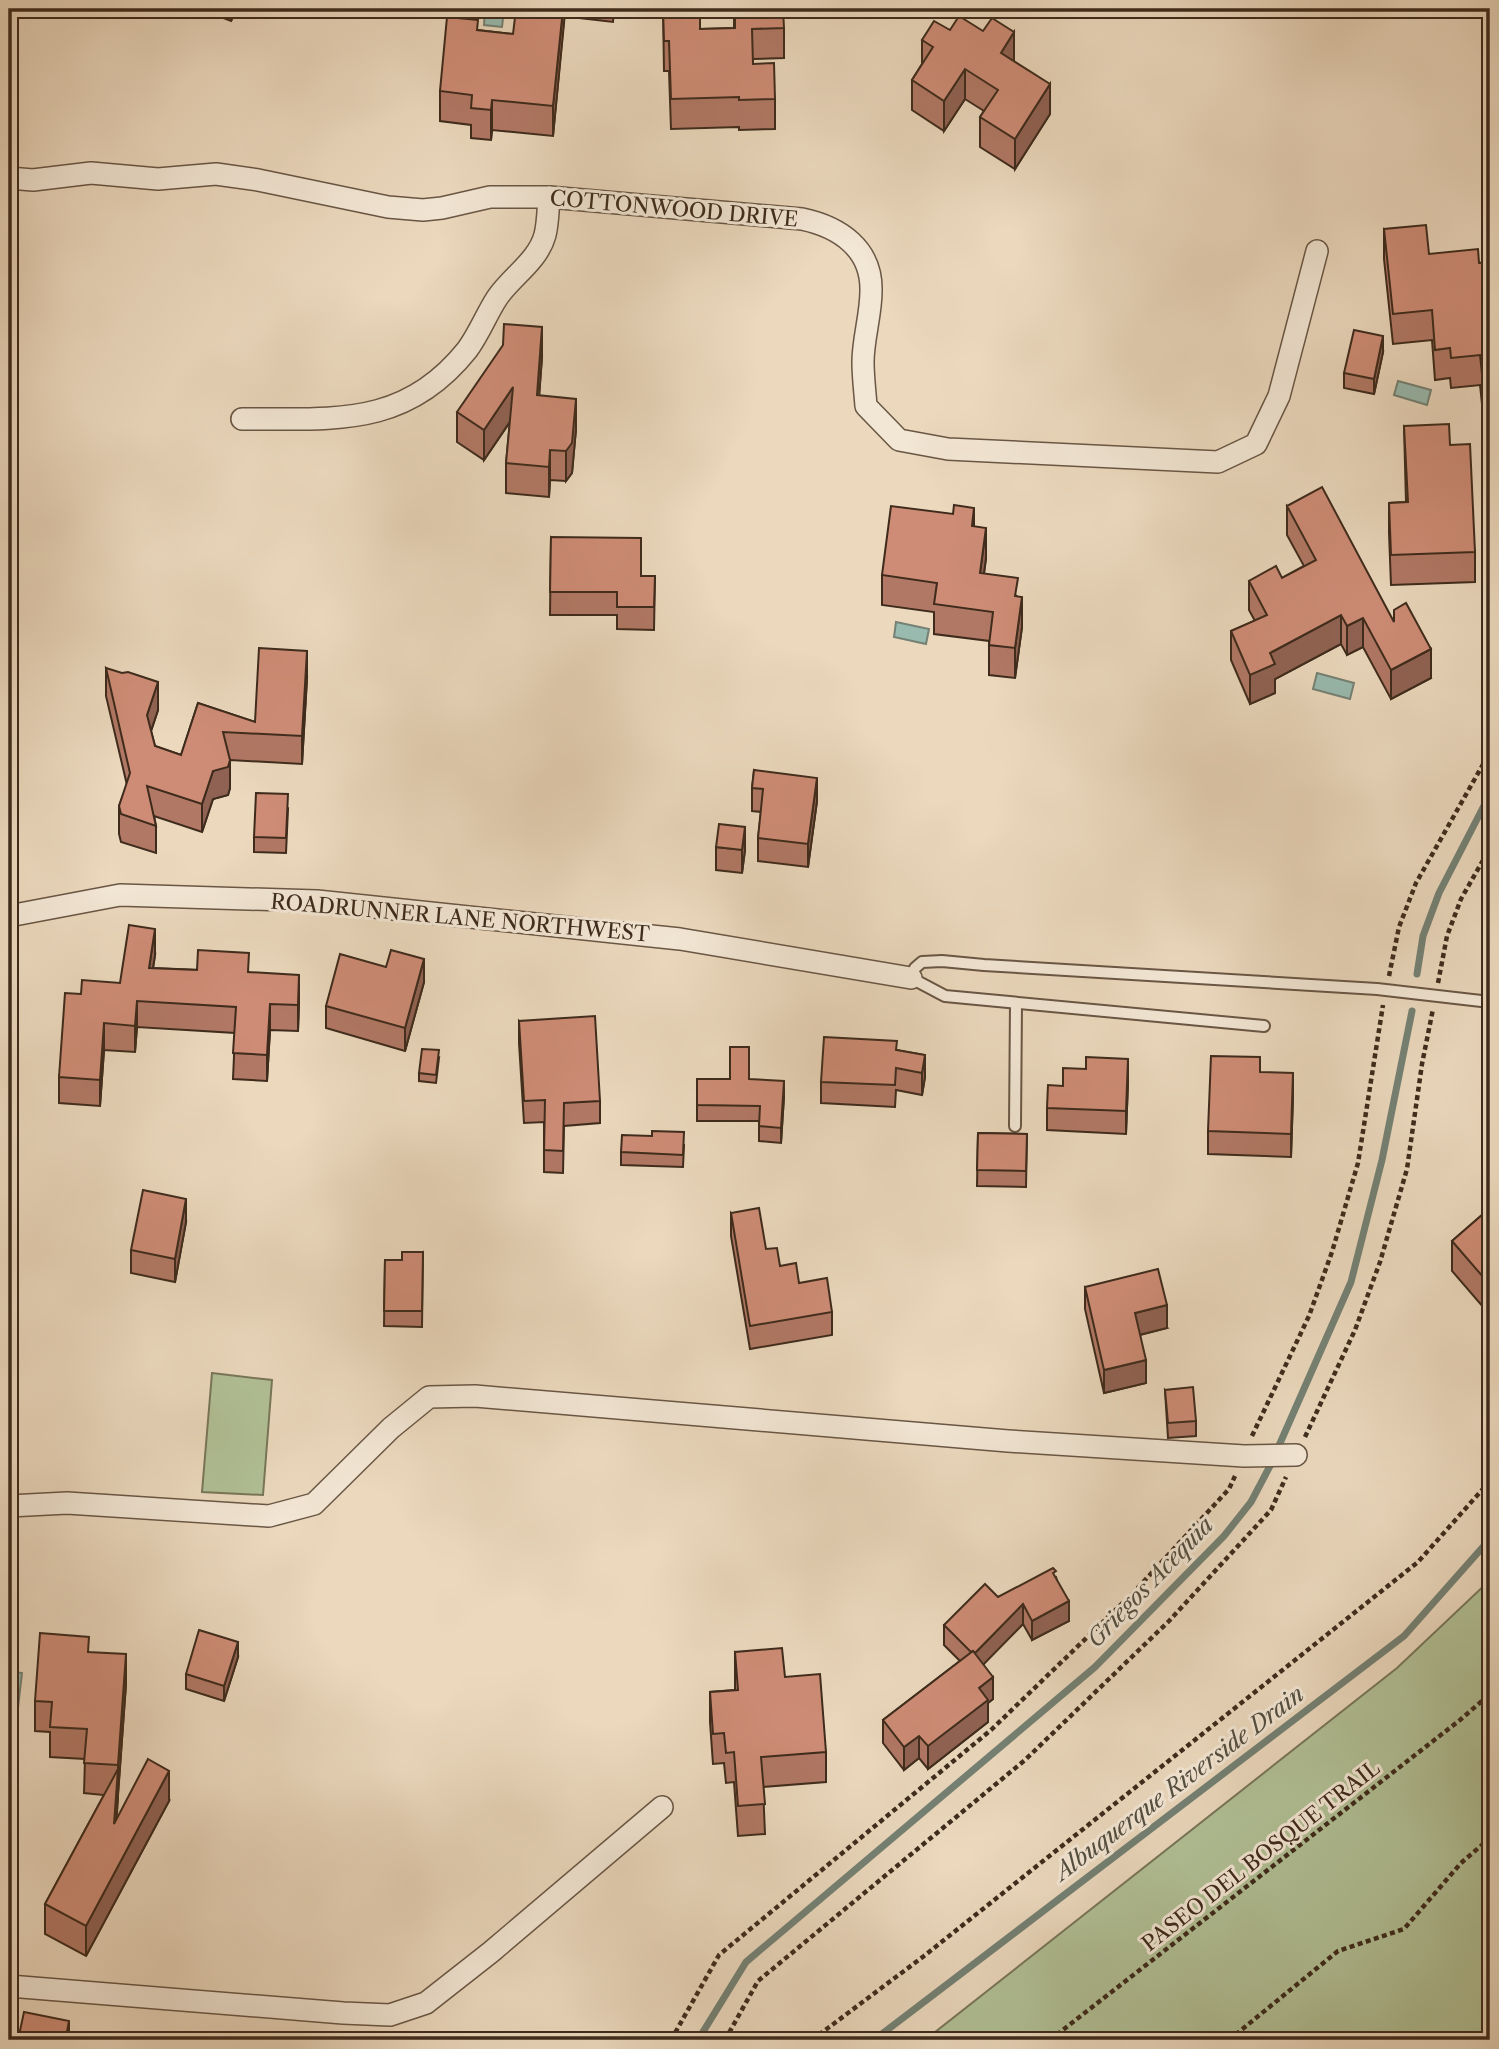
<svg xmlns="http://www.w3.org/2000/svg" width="1499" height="2049" viewBox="0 0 1499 2049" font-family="'Libre Caslon Text',serif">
  <rect width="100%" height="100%" fill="#ebd8bd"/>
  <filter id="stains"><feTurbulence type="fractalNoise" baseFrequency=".00286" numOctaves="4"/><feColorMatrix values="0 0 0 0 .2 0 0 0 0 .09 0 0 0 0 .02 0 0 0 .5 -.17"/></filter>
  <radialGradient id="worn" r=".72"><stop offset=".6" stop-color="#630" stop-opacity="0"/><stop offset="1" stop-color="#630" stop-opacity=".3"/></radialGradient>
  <g fill="#b1c096" stroke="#787659" stroke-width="2">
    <polygon points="212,1373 272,1380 263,1495 202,1492"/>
    <polygon points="1490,1580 1490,2040 925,2040 1397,1668"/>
  </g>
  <g fill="#98baaf" stroke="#748174" stroke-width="2">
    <polygon points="485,9 504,9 502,27 484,25"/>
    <polygon points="1398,381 1431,390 1427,405 1394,395"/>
    <polygon points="896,622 929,629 926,644 894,637"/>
    <polygon points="1317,673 1354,683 1350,699 1313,689"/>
    <polygon points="9,1671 22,1673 17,1716 9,1715"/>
  </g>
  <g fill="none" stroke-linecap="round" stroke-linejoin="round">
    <g stroke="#748174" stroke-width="7">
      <polyline points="1417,974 1423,936 1439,893 1490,794"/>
      <polyline points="698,2040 746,1962 1095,1667 1224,1536 1251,1502 1270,1466 1351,1282 1382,1160 1412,1011"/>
      <polyline points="874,2040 1404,1636 1490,1539"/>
    </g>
    <g stroke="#695644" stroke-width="14">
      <g id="lane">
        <polyline points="1264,1026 945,996 911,978 915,968 922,962 942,961 984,965 1377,989 1490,1002"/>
        <polyline points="1015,1126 1016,1003"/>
      </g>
    </g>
    <g stroke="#695644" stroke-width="24">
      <g id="street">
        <path d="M9,178L33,180L91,173L158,179L216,174L258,180L388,207L423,210L442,208L490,197H549L802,219C840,227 872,249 871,291C871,315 863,339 863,362C863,377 865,392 866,406L899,440L948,449L1218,462L1256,444L1279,396L1317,251"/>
        <path d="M242,419C332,418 404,429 467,350C479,334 486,315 497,298C511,277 538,261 545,235C548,223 548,210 549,197"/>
        <polyline points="9,916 120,895 317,901 680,939 911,978"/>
        <polyline points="9,1506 67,1503 269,1516 314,1504 391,1428 429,1397 475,1396 1008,1441 1244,1456 1296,1455"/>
        <polyline points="9,1986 343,2013 390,2015 426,2003 491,1952 662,1807"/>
      </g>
    </g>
    <g stroke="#3e2b1c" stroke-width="4.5" stroke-dasharray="5 3.5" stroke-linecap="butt">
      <polyline points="1389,976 1399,927 1416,883 1490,752"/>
      <polyline points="1438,983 1447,936 1461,899 1490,848"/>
      <polyline points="1252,1436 1309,1316 1332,1252 1358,1163 1383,1005"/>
      <polyline points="1305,1437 1355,1330 1380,1262 1407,1169 1422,1064 1433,1009"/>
      <polyline points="671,2040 719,1955 991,1730 1133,1593 1229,1489 1235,1476"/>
      <polyline points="725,2040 758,1981 1025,1760 1169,1621 1271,1510 1286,1477"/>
      <polyline points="812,2040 924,1956 1418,1562 1490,1481"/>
      <polyline points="1050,2040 1460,1720 1490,1694"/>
      <polyline points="1229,2040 1338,1951 1404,1929 1461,1863 1490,1838"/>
    </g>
    <use href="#lane" stroke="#f2e6d4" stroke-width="10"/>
    <use href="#street" stroke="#f2e6d4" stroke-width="21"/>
  </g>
  <g fill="#b17865" stroke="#3e2b1c" stroke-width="2">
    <polygon points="200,9 236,9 231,21"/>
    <polygon points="565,9 553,136 492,130 491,140 471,138 471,125 440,121 440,91 478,30 513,34"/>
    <polygon points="571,9 614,9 613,22 571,17"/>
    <polygon points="663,9 680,10 700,29 734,28 734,9 784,28 784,58 753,59 753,64 775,99 775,129 739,130 739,127 671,129 669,71 664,71"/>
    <polygon points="950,30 1014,61 1050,114 1015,169 980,147 980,117 984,111 965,99 944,131 912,110 912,80 922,64 922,40"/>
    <polygon points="1384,229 1429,254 1479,263 1490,262 1490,422 1484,423 1480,385 1451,388 1450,378 1435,380 1432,340 1393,344 1384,259"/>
    <polygon points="1383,352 1374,394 1344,388 1344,373"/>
    <polygon points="542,357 539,396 576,429 572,473 566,481 550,480 549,497 506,493 506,463 510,422 484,460 457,442 457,412"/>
    <polygon points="1404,426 1450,445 1475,552 1475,582 1391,585 1389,533 1389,503 1406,502"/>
    <polygon points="1287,506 1394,621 1431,678 1391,699 1363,647 1347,655 1341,644 1275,679 1275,693 1250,704 1231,660 1231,631 1255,621 1249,610 1249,581 1282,578 1304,566 1287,535"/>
    <polygon points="974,527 986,558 984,573 1018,597 1022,627 1015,678 989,675 989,641 934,634 934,612 882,605 882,575"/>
    <polygon points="551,537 641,576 655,576 654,630 617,629 617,615 550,615"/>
    <polygon points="106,668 158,710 151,731 155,746 181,755 198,703 255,722 307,678 302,764 230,760 230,788 228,795 213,799 202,832 154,816 156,826 156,853 121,842 119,834 119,806 127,785 106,696"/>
    <polygon points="754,770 817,801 808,867 758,861 758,838 761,812 752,811 752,788"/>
    <polygon points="288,809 286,853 254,852 254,837"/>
    <polygon points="716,847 745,850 742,873 716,870"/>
    <polygon points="155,955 153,968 249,972 299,1001 298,1031 270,1030 267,1081 233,1079 235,1033 137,1027 135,1052 104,1050 100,1106 59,1103 59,1077 81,994 120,983"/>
    <polygon points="386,967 424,982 405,1051 326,1028 326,1006"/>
    <polygon points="519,1021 600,1101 600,1123 564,1126 563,1173 544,1172 544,1122 524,1123 519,1043"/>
    <polygon points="897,1050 925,1055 925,1077 922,1095 896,1090 895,1107 821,1103 821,1082"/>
    <polygon points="439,1058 436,1083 419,1081 419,1073"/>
    <polygon points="1260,1072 1293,1096 1291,1157 1208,1154 1208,1131"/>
    <polygon points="697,1079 749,1079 784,1096 781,1143 759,1141 759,1121 697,1121"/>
    <polygon points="1128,1082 1126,1134 1047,1130 1047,1108 1063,1086"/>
    <polygon points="978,1133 1027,1134 1026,1187 977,1186"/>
    <polygon points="684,1145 683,1167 621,1165 621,1152"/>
    <polygon points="1490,1208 1490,1315 1452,1271 1452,1241"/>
    <polygon points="731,1213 766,1249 780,1266 832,1312 832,1335 750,1349 731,1236"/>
    <polygon points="186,1222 175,1282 131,1273 131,1250"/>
    <polygon points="423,1252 422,1327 384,1326 385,1260 402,1260"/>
    <polygon points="1085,1287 1167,1328 1140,1335 1146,1383 1104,1393 1085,1309"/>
    <polygon points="1165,1390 1196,1421 1196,1436 1168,1438"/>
    <polygon points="1056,1577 1069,1621 1032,1640 1023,1624 983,1664 993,1699 988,1703 988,1722 928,1769 919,1758 904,1770 883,1743 883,1720 960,1661 944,1645 944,1625 998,1597"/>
    <polygon points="89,1652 126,1684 116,1820 169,1801 86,1956 45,1934 45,1904 104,1795 84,1793 85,1759 50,1757 50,1732 35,1731 35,1701"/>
    <polygon points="735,1652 785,1677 826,1752 826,1782 763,1787 765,1834 738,1836 734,1782 726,1783 724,1763 713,1764 710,1722 710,1692 735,1690"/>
    <polygon points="238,1657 224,1701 186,1689 186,1674"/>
  </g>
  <g fill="#906253" stroke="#3e2b1c" stroke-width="2">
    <polygon points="231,9 236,9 231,21"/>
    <polygon points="563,9 565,9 565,13 553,136 553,106"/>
    <polygon points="1014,32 1014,62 1001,53"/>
    <polygon points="965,69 965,99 944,131 944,101"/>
    <polygon points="1050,84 1050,114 1015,169 1015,139"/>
    <polygon points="492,100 492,130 491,140 491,110"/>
    <polygon points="542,327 542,357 537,426 537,395"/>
    <polygon points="1383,336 1383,352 1374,394 1374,379"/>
    <polygon points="513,387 513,417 484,460 484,430"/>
    <polygon points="576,399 576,429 572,473 566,481 566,451"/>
    <polygon points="550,450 550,480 549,497 549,467"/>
    <polygon points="974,508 974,538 972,526"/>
    <polygon points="986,528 986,558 980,603 980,573"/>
    <polygon points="1022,597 1022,627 1015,678 1015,648"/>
    <polygon points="1341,615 1341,644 1275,679 1275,693 1250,704 1250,675 1270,653"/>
    <polygon points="1363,618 1363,647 1347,655 1347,626"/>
    <polygon points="1431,649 1431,678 1391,699 1391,670"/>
    <polygon points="307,651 307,678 302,764 302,736"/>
    <polygon points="158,682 158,710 147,743 147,715"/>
    <polygon points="230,760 230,788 228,795 213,799 202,832 202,804 213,771"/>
    <polygon points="817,778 817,801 808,867 808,844"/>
    <polygon points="745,827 745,850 742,873 742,850"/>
    <polygon points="155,929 155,955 149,994 149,968"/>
    <polygon points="424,959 424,982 405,1051 405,1028"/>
    <polygon points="299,975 299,1001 298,1031 298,1005"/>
    <polygon points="137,1001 137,1027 135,1052 135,1026"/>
    <polygon points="270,1004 270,1030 267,1081 267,1055"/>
    <polygon points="104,1023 104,1050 100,1106 100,1080"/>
    <polygon points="925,1055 925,1077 922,1095 922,1073"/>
    <polygon points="1128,1059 1128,1082 1126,1134 1126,1111"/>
    <polygon points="1293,1073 1293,1096 1291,1157 1291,1134"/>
    <polygon points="784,1081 784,1096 781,1143 781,1128"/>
    <polygon points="186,1199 186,1222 175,1282 175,1259"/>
    <polygon points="1167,1305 1167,1328 1135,1336 1135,1313"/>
    <polygon points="1146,1360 1146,1383 1104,1393 1104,1370"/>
    <polygon points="1069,1601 1069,1621 1032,1640 1032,1621"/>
    <polygon points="1023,1604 1023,1624 974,1674 974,1654"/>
    <polygon points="238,1642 238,1657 224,1701 224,1686"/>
    <polygon points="126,1654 126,1684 118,1796 118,1765"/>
    <polygon points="993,1677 993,1699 988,1703 988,1722 928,1769 928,1746 979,1688"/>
    <polygon points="919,1736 919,1758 904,1770 904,1747"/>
    <polygon points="118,1769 118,1799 114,1854 114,1824"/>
    <polygon points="169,1771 169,1801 86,1956 86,1926"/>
    <polygon points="69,2021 69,2040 66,2040"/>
  </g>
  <g fill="#ce8c76" stroke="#3e2b1c" stroke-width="2">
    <polygon points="516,9 563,9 553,106 492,100 491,110 471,108 472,95 440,91 447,17 478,20 477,30 513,34"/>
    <polygon points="663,9 680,9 680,10 700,9 700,29 735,28 735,9 783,9 784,28 752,29 753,64 774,63 775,99 739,100 739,97 671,99 669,41 664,41"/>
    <polygon points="959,16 983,31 992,18 1014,32 1001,53 1050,84 1015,139 980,117 998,90 965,69 944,101 912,80 933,47 922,40 934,21 950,30"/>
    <polygon points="1426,225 1429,254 1478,249 1479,263 1490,262 1490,392 1484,393 1480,355 1451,358 1450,348 1435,350 1432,310 1393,314 1384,229"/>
    <polygon points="504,324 542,327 537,395 576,399 572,443 566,451 550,450 549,467 506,463 513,387 484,430 457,412 503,345"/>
    <polygon points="1354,330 1383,336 1374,379 1344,373"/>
    <polygon points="1449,424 1450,445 1470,444 1475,552 1391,555 1389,503 1408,502 1404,426"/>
    <polygon points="1322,487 1394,622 1394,610 1406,603 1431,649 1391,670 1363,618 1347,626 1341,615 1270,653 1275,664 1250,675 1231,631 1267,615 1249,581 1276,566 1282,578 1316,560 1287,506"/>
    <polygon points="954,505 974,508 972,526 986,528 980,573 1018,578 1015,596 1022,597 1015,648 989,645 993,612 934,604 937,583 882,575 891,506 953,514"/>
    <polygon points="551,537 641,538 641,576 655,576 654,607 617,607 617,592 550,592"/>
    <polygon points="259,648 307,651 302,736 223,732 230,760 228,767 213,771 202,804 147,786 156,826 121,814 119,806 130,773 106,668 122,673 128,672 158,682 147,715 155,746 181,755 198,703 255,722"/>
    <polygon points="754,770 817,778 808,844 758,838 763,789 752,788"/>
    <polygon points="256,793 288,794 286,838 254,837"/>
    <polygon points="719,824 745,827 742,850 716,847"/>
    <polygon points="129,925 155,929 149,968 197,970 198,950 249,953 248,972 299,975 298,1005 270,1004 267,1055 233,1053 236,1007 137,1001 135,1026 104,1023 100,1080 59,1077 65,993 81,994 82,980 120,983"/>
    <polygon points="391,950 424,959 405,1028 326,1006 340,954 386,967"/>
    <polygon points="595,1016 600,1101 564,1103 563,1151 544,1150 545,1100 524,1101 519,1021"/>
    <polygon points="824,1037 897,1041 896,1050 925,1055 922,1073 896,1068 895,1085 821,1082"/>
    <polygon points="730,1047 749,1047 749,1079 784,1081 781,1128 759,1126 760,1106 697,1105 697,1079 730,1079"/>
    <polygon points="422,1049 439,1050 436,1075 419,1073"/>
    <polygon points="1211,1056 1260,1057 1260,1072 1293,1073 1291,1134 1208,1131"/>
    <polygon points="1086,1057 1128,1059 1126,1111 1047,1108 1048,1085 1063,1086 1063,1068 1086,1069"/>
    <polygon points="652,1131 684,1132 683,1155 621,1152 622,1135 652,1136"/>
    <polygon points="978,1133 1027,1134 1026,1171 977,1170"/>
    <polygon points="143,1190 186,1199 175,1259 131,1250"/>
    <polygon points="759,1208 766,1249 777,1248 780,1266 796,1263 799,1283 827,1278 832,1312 750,1326 731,1213"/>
    <polygon points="1490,1208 1490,1285 1452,1241"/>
    <polygon points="402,1252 423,1252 422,1311 384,1311 385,1260 402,1260"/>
    <polygon points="1158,1269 1167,1305 1135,1313 1146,1360 1104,1370 1085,1287"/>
    <polygon points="1193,1387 1196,1421 1168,1423 1165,1390"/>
    <polygon points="1053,1568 1056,1571 1053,1573 1069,1601 1032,1621 1023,1604 975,1653 973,1651 971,1652 944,1625 985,1584 998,1597"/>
    <polygon points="199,1630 238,1642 224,1686 186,1674"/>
    <polygon points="40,1633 89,1637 88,1652 126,1654 118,1765 84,1763 87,1729 50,1727 52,1702 35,1701"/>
    <polygon points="782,1648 785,1677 820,1674 826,1752 761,1757 765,1804 738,1806 734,1752 726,1753 724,1733 713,1734 710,1692 738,1690 735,1652"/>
    <polygon points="973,1651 993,1677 979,1688 988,1700 928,1746 919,1736 904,1747 883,1720"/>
    <polygon points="148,1759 169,1771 86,1926 45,1904 118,1769 114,1824"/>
    <polygon points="24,2012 69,2021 66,2037 81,2040 18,2040"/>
  </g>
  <g text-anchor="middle" stroke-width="6" stroke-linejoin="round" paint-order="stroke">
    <g font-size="21" fill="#3e2b1c" stroke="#f2e6d4">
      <text transform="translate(674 209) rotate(5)" y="7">COTTONWOOD DRIVE</text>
      <text transform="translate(460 918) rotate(5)" y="7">ROADRUNNER LANE NORTHWEST</text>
      <text transform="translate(1261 1856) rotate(-38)" y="7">PASEO DEL BOSQUE TRAIL</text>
    </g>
    <g font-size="23" font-style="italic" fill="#544f41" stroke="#f2e6d4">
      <text transform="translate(1150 1582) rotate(-46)" y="8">Griegos Acequia</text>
      <text transform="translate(1179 1783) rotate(-37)" y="8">Albuquerque Riverside Drain</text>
    </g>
  </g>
  <rect width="1499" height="2049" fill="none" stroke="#ebd8bd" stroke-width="35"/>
  <rect x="10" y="10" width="1478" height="2028" fill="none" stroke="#3e2b1c" stroke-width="3.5"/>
  <rect x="18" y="18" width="1464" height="2014" fill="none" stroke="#3e2b1c" stroke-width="2"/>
  <rect width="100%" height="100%" filter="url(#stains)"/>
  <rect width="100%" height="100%" fill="url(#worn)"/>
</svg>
